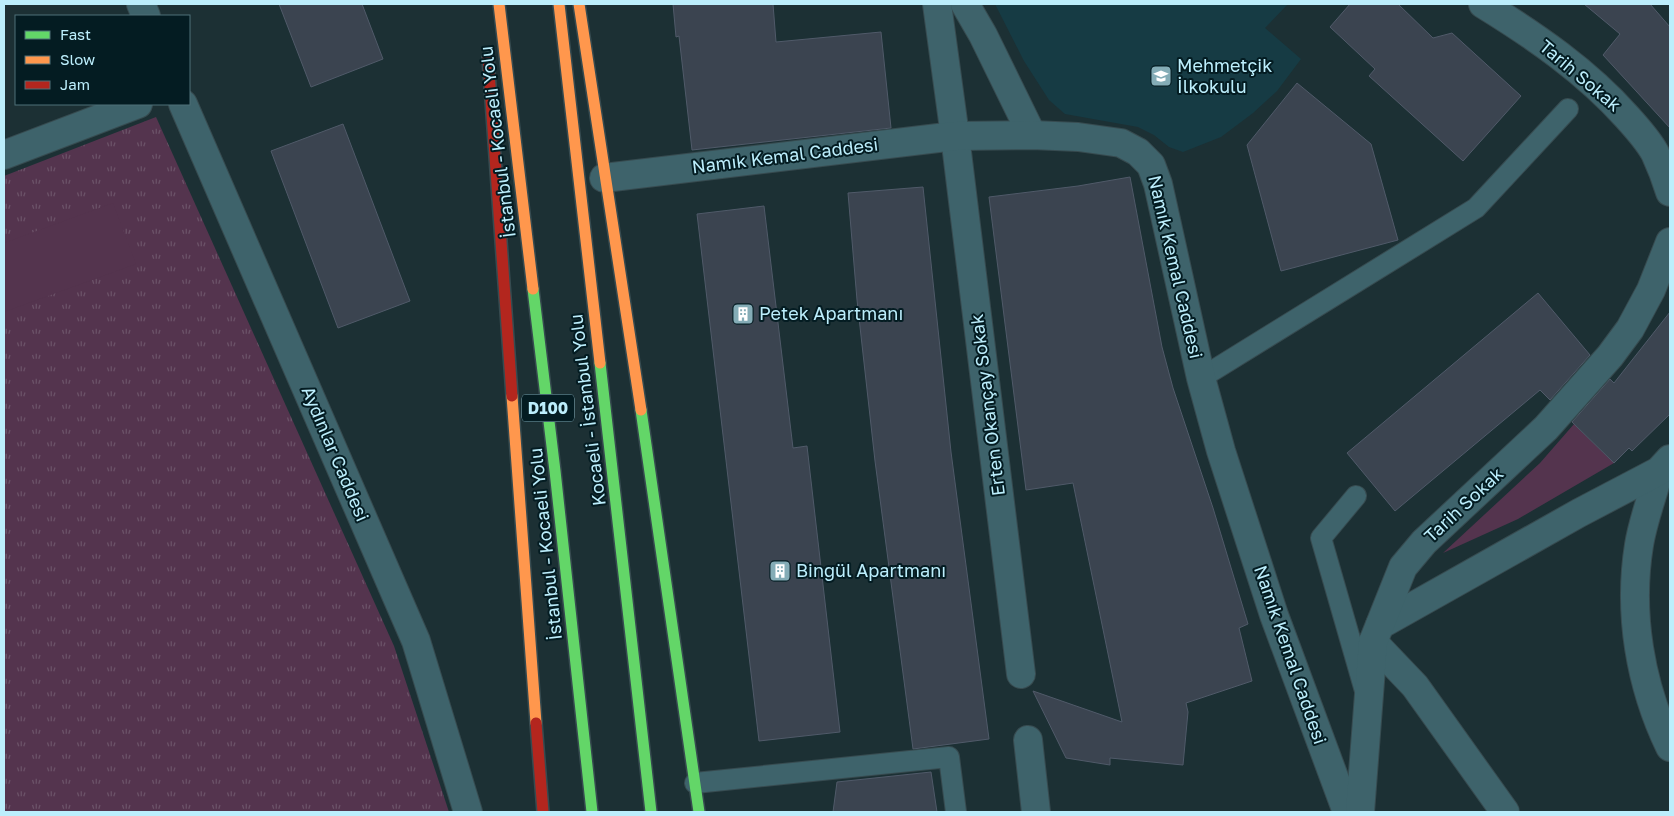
<svg xmlns="http://www.w3.org/2000/svg" width="1674" height="816" viewBox="0 0 1674 816" font-family="'Golos Text',sans-serif">
  <defs>
    <pattern id="grass-tufts" width="24" height="20" patternUnits="userSpaceOnUse" patternTransform="scale(1.25)"><rect width="24" height="20" fill="#54344e"/><path d="M3 7l-1-3M5 7V3M7 7l1-3M15 17l-1-3M17 17v-4M19 17l1-3" fill="none" stroke="#6b5268"/></pattern>
  </defs>
  <rect width="100%" height="100%" fill="#1c3034"/>
  <polygon fill="#163b44" points="995,4 1288,4 1265,28 1301,59 1277,91 1253,113 1221,137 1183,152 1169,147 1154,135 1138,127 1065,114 1049,100 1024,61"/>
  <polygon fill="url(#grass-tufts)" points="156,117 394,646 449,812 4,812 4,176"/>
  <g fill="#54344e">
    <polygon points="113,203 136,264 4,312 4,243"/>
    <polygon points="1574,424 1614,463 1518,519 1443,553 1540,463"/>
  </g>
  <g fill="#3b4450" stroke="#505a69">
    <polygon points="279,4 362,4 383,59 311,87"/>
    <polygon points="673,4 773,4 776,42 881,32 891,128 692,150 679,36 676,37"/>
    <polygon points="1350,4 1398,4 1433,38 1452,33 1521,96 1463,161 1369,76 1375,69 1330,27"/>
    <polygon points="1584,4 1650,4 1670,27 1670,128 1603,55 1620,34"/>
    <polygon points="1297,83 1371,144 1398,240 1281,271 1247,145"/>
    <polygon points="343,124 410,301 338,328 271,151"/>
    <polygon points="1130,177 1162,347 1173,388 1213,508 1248,624 1239,628 1252,681 1186,703 1188,712 1183,765 1110,758 1110,765 1066,758 1033,691 1122,722 1073,483 1026,490 989,197 1078,186"/>
    <polygon points="923,187 951,452 989,739 913,749 875,461 857,300 848,193"/>
    <polygon points="764,206 793,448 807,446 840,732 759,741 697,214"/>
    <polygon points="1538,293 1590,355 1550,400 1540,390 1395,511 1347,453"/>
    <polygon points="1670,312 1670,414 1632,451 1629,448 1614,463 1572,422 1610,379 1614,383"/>
    <polygon points="931,772 937,812 833,812 837,782"/>
  </g>
  <g fill="none" stroke-linecap="round" stroke-linejoin="round">
    <g stroke="#374b50" stroke-width="22">
      <g id="lane">
        <polyline points="1201,378 1476,208 1568,109"/>
        <polyline points="1356,496 1321,538 1365,691"/>
        <polyline points="695,783 949,757 956,812"/>
      </g>
    </g>
    <g stroke="#374b50" stroke-width="30">
      <g id="street">
        <polyline points="141,4 146,16"/>
        <polyline points="937,4 955,136 1021,674"/>
        <polyline points="965,4 983,35 1032,135"/>
        <path d="M1483,4C1535,36 1586,71 1627,117C1637,128 1648,140 1655,153C1661,166 1666,179 1670,192"/>
        <polyline points="183,104 416,641 468,812"/>
        <polyline points="4,155 138,104"/>
        <polyline points="604,178 955,136 1032,135 1078,137 1121,143 1138,152 1151,165 1158,184 1201,378 1221,451 1274,615 1347,812"/>
        <path d="M1659,471C1653,495 1643,520 1639,545C1628,613 1640,685 1670,747"/>
        <polyline points="1380,625 1579,513 1659,471 1670,459"/>
        <polyline points="1373,642 1415,686 1505,812"/>
        <polyline points="1028,740 1036,812"/>
        <polyline points="1360,812 1373,642 1403,567 1424,542 1546,428 1610,356 1630,329 1651,290 1670,242"/>
      </g>
    </g>
    <g stroke="#374b50" stroke-width="14">
      <g id="fast">
        <polyline points="533,289 555,471 592,812"/>
        <polyline points="600,363 651,812"/>
        <polyline points="641,410 699,812"/>
      </g>
    </g>
    <g stroke="#374b50" stroke-width="14">
      <g id="slow">
        <polyline points="499,4 533,289"/>
        <polyline points="559,4 600,363"/>
        <polyline points="579,4 641,410"/>
        <polyline points="512,396 536,723"/>
      </g>
    </g>
    <g stroke="#374b50" stroke-width="14">
      <g id="jam">
        <polyline points="488,58 512,396"/>
        <polyline points="536,723 543,812"/>
      </g>
    </g>
    <use href="#lane" stroke="#3e636b" stroke-width="20"/>
    <use href="#street" stroke="#3e636b" stroke-width="28"/>
    <use href="#fast" stroke="#63d668" stroke-width="11"/>
    <use href="#slow" stroke="#ff974d" stroke-width="11"/>
    <use href="#jam" stroke="#b3261e" stroke-width="11"/>
  </g>
  <defs>
    <g id="school-square" transform="scale(1.125)"><rect x="-9" y="-9" width="18" height="18" rx="4" fill="#84acb6" stroke="#041c22"/><path d="M0-5L7-2L0 1L-7-2ZM-4 1L0 2.5L4 1V4Q0 6-4 4Z" fill="#fff"/></g>
    <g id="building-square" transform="scale(1.125)"><rect x="-9" y="-9" width="18" height="18" rx="4" fill="#84acb6" stroke="#041c22"/><path d="M-4-6H4V6H1V3H-1V6H-4ZM-2.5-4.3h1.7v1.8h-1.7ZM.8-4.3h1.7v1.8H.8ZM-2.5-1h1.7V.8h-1.7ZM.8-1h1.7V.8H.8Z" fill="#fff"/></g>
  </defs>
  <g fill-rule="evenodd">
    <use href="#school-square" x="1161" y="76"/>
    <use href="#building-square" x="743" y="314"/>
    <use href="#building-square" x="780" y="571"/>
  </g>
  <g text-anchor="middle" stroke-width="4" stroke-linejoin="round" paint-order="stroke">
    <rect fill="#041c22" stroke="#85afbb" stroke-width="1" x="522" y="394.5" width="52" height="27" rx="4"/>
    <g font-size="16" font-weight="bold" fill="#bceefc">
      <text x="548" y="414">D100</text>
    </g>
    <g font-size="18" fill="#bceefc" stroke="#041c22" text-anchor="start">
      <text x="1177" y="72">Mehmetçik<tspan x="1177" dy="21">İlkokulu</tspan></text>
      <text x="759" y="320">Petek Apartmanı</text>
      <text x="796" y="577">Bingül Apartmanı</text>
    </g>
    <g font-size="18" fill="#bceefc" stroke="#041c22">
      <text transform="translate(1580 76) rotate(40)" y="6">Tarih Sokak</text>
      <text transform="translate(498 142) rotate(-97)" y="6">İstanbul - Kocaeli Yolu</text>
      <text transform="translate(785 156) rotate(-7)" y="6">Namık Kemal Caddesi</text>
      <text transform="translate(1175 267) rotate(77)" y="6">Namık Kemal Caddesi</text>
      <text transform="translate(988 405) rotate(-97)" y="6">Erten Okançay Sokak</text>
      <text transform="translate(588 410) rotate(-97)" y="6">Kocaeli - İstanbul Yolu</text>
      <text transform="translate(335 454) rotate(67)" y="6">Aydınlar Caddesi</text>
      <text transform="translate(1464 505) rotate(-43)" y="6">Tarih Sokak</text>
      <text transform="translate(546 544) rotate(-96)" y="6">İstanbul - Kocaeli Yolu</text>
      <text transform="translate(1290 655) rotate(71)" y="6">Namık Kemal Caddesi</text>
    </g>
  </g>
  <rect width="1674" height="816" fill="none" stroke="#bceefc" stroke-width="10"/>
  <rect x="15" y="15" width="175" height="90" fill="#041c22" stroke="#4e7079"/>
  <rect x="25" y="31" width="25" height="8" fill="#63d668" stroke="#4e7079"/>
  <text x="60" y="40" font-size="15" fill="#bceefc">Fast</text>
  <rect x="25" y="56" width="25" height="8" fill="#ff974d" stroke="#4e7079"/>
  <text x="60" y="65" font-size="15" fill="#bceefc">Slow</text>
  <rect x="25" y="81" width="25" height="8" fill="#b3261e" stroke="#4e7079"/>
  <text x="60" y="90" font-size="15" fill="#bceefc">Jam</text>
</svg>
